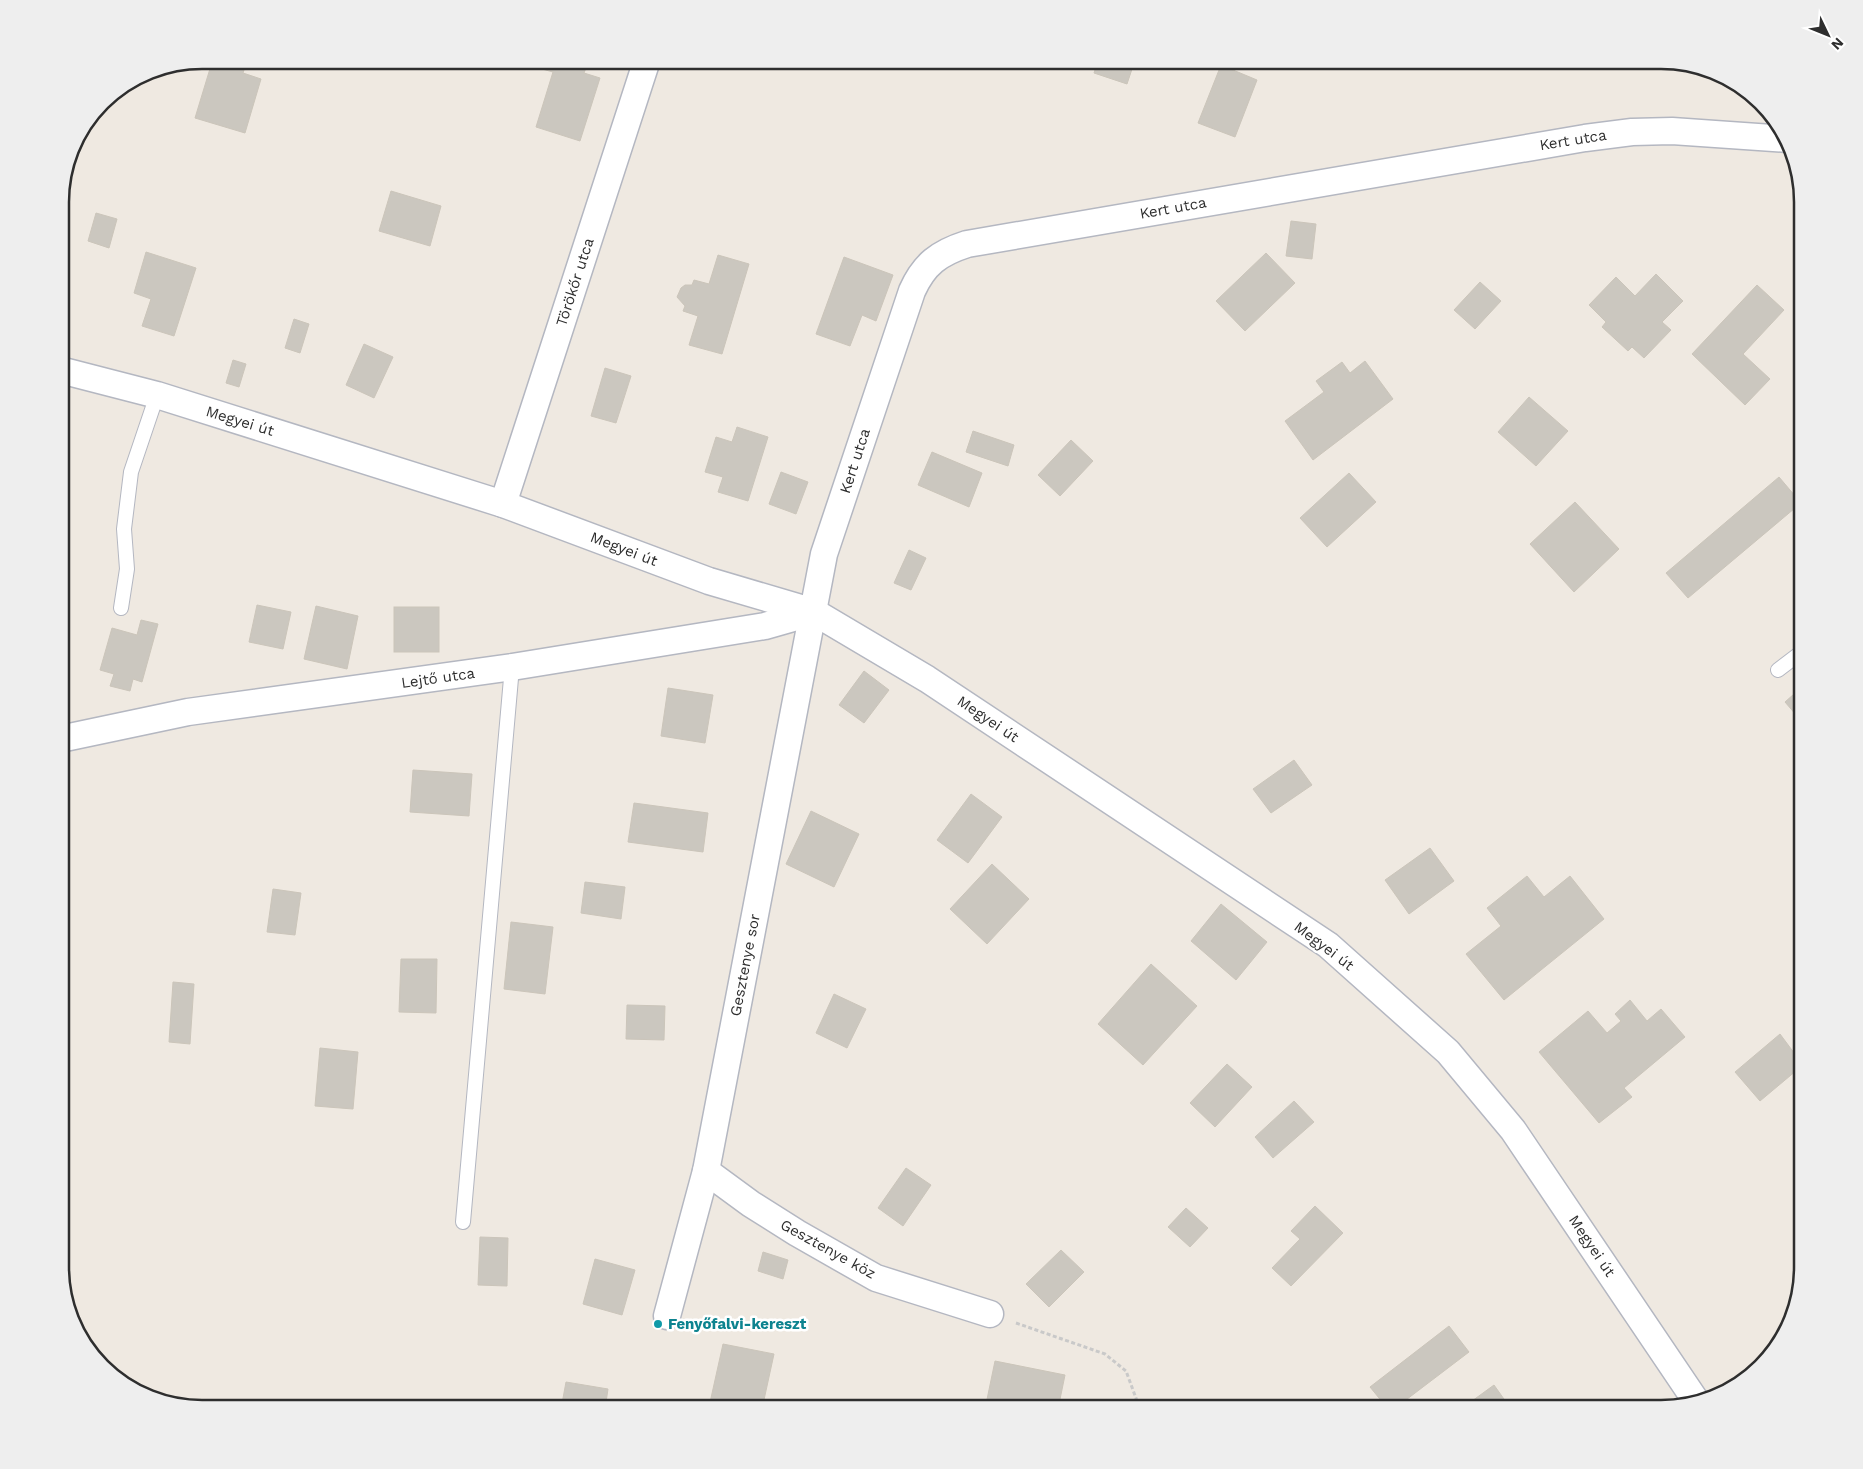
<svg xmlns="http://www.w3.org/2000/svg" width="1863" height="1469" viewBox="0 0 1863 1469" font-family="'Work Sans',sans-serif">
  <rect width="100%" height="100%" fill="#efe9e1"/>
  <g fill="#cbc7bf" stroke="#cbc5ba">
    <polygon points="224,60 246,64 243,73 261,79 245,133 195,118 212,62 223,66"/>
    <polygon points="545,60 589,60 584,73 600,78 580,141 536,127 553,72 542,69"/>
    <polygon points="1098,60 1135,60 1127,84 1094,73"/>
    <polygon points="1221,65 1257,80 1235,137 1198,123"/>
    <polygon points="391,191 441,206 430,246 379,231"/>
    <polygon points="96,213 117,219 109,248 88,241"/>
    <polygon points="1291,221 1316,224 1312,259 1286,256"/>
    <polygon points="146,252 196,268 174,336 142,326 151,299 134,293"/>
    <polygon points="1266,253 1295,283 1245,331 1216,301"/>
    <polygon points="718,255 749,264 722,354 689,345 698,316 683,311 685,306 677,297 681,288 685,285 692,285 694,280 709,284"/>
    <polygon points="844,257 893,275 876,321 862,315 850,346 816,334"/>
    <polygon points="1656,274 1683,301 1662,322 1671,330 1644,358 1632,347 1628,351 1602,327 1606,322 1589,305 1616,277 1635,296"/>
    <polygon points="1480,282 1501,301 1475,329 1454,310"/>
    <polygon points="1757,285 1784,310 1743,354 1770,379 1745,405 1692,354"/>
    <polygon points="294,319 309,324 300,353 285,348"/>
    <polygon points="364,344 393,357 374,398 346,385"/>
    <polygon points="233,360 246,364 239,387 226,383"/>
    <polygon points="1365,361 1393,399 1313,460 1285,421 1324,392 1316,381 1342,362 1350,373"/>
    <polygon points="605,368 631,376 616,423 591,416"/>
    <polygon points="1529,397 1568,431 1536,466 1498,432"/>
    <polygon points="737,427 768,437 748,501 718,492 723,477 705,472 716,437 732,442"/>
    <polygon points="973,431 1014,445 1008,466 966,452"/>
    <polygon points="1071,440 1093,461 1060,496 1038,475"/>
    <polygon points="932,452 982,473 969,507 918,485"/>
    <polygon points="781,472 808,482 796,514 769,504"/>
    <polygon points="1349,473 1376,502 1327,547 1300,518"/>
    <polygon points="1779,477 1801,503 1688,598 1666,573"/>
    <polygon points="1575,502 1619,549 1574,592 1530,544"/>
    <polygon points="909,550 926,558 911,590 894,583"/>
    <polygon points="257,605 291,612 283,649 249,642"/>
    <polygon points="316,606 358,616 347,669 304,659"/>
    <rect x="394" y="607" width="45" height="45"/>
    <polygon points="141,620 158,624 142,682 133,679 130,691 110,686 114,674 100,670 112,628 137,635"/>
    <polygon points="864,671 889,690 864,723 839,705"/>
    <polygon points="1803,686 1803,723 1785,702"/>
    <polygon points="668,688 713,695 705,743 661,736"/>
    <polygon points="1294,760 1312,785 1271,813 1253,789"/>
    <polygon points="413,770 472,774 469,816 410,812"/>
    <polygon points="971,794 1002,817 968,863 937,840"/>
    <polygon points="634,803 708,813 703,852 628,842"/>
    <polygon points="811,811 859,834 834,887 786,864"/>
    <polygon points="1430,848 1454,881 1409,914 1385,880"/>
    <polygon points="992,864 1029,899 987,944 950,909"/>
    <polygon points="1527,876 1544,897 1570,876 1604,919 1504,1000 1466,954 1501,926 1487,908"/>
    <polygon points="585,882 625,887 621,919 581,913"/>
    <polygon points="273,889 301,893 295,935 267,932"/>
    <polygon points="1221,904 1267,942 1236,980 1191,941"/>
    <polygon points="511,922 553,927 545,994 504,989"/>
    <polygon points="401,959 437,959 436,1013 399,1012"/>
    <polygon points="1151,964 1197,1006 1143,1065 1098,1024"/>
    <polygon points="173,982 194,984 190,1044 169,1042"/>
    <polygon points="834,994 866,1009 847,1048 816,1033"/>
    <polygon points="1630,1000 1647,1021 1661,1009 1685,1037 1624,1088 1632,1097 1599,1123 1539,1052 1588,1011 1607,1033 1621,1021 1615,1014"/>
    <polygon points="627,1005 665,1006 664,1040 626,1039"/>
    <polygon points="1780,1034 1803,1065 1760,1101 1735,1072"/>
    <polygon points="320,1048 358,1052 353,1109 315,1106"/>
    <polygon points="1227,1064 1252,1087 1215,1127 1190,1103"/>
    <polygon points="1294,1101 1314,1122 1273,1158 1255,1137"/>
    <polygon points="906,1168 931,1185 903,1226 878,1208"/>
    <polygon points="1315,1206 1343,1233 1291,1286 1272,1268 1300,1239 1291,1231"/>
    <polygon points="1186,1208 1208,1228 1190,1247 1168,1227"/>
    <polygon points="480,1237 508,1238 507,1286 478,1285"/>
    <polygon points="1061,1250 1084,1272 1049,1307 1026,1284"/>
    <polygon points="763,1252 788,1260 783,1279 758,1271"/>
    <polygon points="595,1259 635,1270 622,1315 583,1304"/>
    <polygon points="1449,1326 1469,1352 1394,1409 1388,1409 1370,1387"/>
    <polygon points="723,1344 774,1354 762,1409 709,1407"/>
    <polygon points="995,1361 1065,1375 1058,1409 985,1409"/>
    <polygon points="566,1382 608,1389 605,1409 561,1409"/>
    <polygon points="1494,1385 1511,1409 1461,1409"/>
    <polygon points="813,1400 876,1409 812,1409"/>
  </g>
  <g fill="none" stroke-linecap="round" stroke-linejoin="round">
    <g stroke="#b4b7c1" stroke-width="16">
      <g id="service">
        <polyline points="121,608 127,569 124,529 131,472 157,395"/>
        <polyline points="1778,670 1803,651"/>
        <polyline points="463,1222 512,667"/>
      </g>
    </g>
    <g stroke="#b4b7c1" stroke-width="29">
      <g id="minor">
        <polyline points="60,370 157,395 503,504 709,581 814,612 927,679 1328,945 1448,1052 1513,1130 1696,1401"/>
        <polyline points="503,504 647,60"/>
        <polyline points="60,739 188,712 512,667 765,626 814,612"/>
        <polyline points="706,1171 751,1204 797,1233 876,1278 990,1314"/>
        <path d="M667,1316L706,1171L824,554L912,291C924,264 939,253 967,244L1585,138L1632,132L1672,131L1788,139"/>
      </g>
    </g>
    <polyline stroke="#c9c9c9" stroke-width="3" stroke-dasharray="4 2.5" stroke-linecap="butt" points="1016,1323 1105,1354 1126,1371 1140,1409"/>
    <use href="#service" stroke="#fff" stroke-width="14"/>
    <use href="#minor" stroke="#fff" stroke-width="26"/>
  </g>
  <circle fill="#0f9aa8" stroke="#fff" stroke-width="2" cx="658" cy="1324" r="5"/>
  <g text-anchor="middle" stroke-width="5" stroke-linejoin="round" paint-order="stroke">
    <g font-size="15" fill="#2e2e2e" stroke="#fff">
      <text transform="translate(1573 140) rotate(-9)" y="5">Kert utca</text>
      <text transform="translate(1173 208) rotate(-10)" y="5">Kert utca</text>
      <text transform="translate(575 282) rotate(-72)" y="5">Törökőr utca</text>
      <text transform="translate(240 421) rotate(17)" y="5">Megyei út</text>
      <text transform="translate(855 461) rotate(-72)" y="5">Kert utca</text>
      <text transform="translate(624 549) rotate(21)" y="5">Megyei út</text>
      <text transform="translate(438 678) rotate(-8)" y="5">Lejtő utca</text>
      <text transform="translate(988 719) rotate(34)" y="5">Megyei út</text>
      <text transform="translate(1324 946) rotate(37)" y="5">Megyei út</text>
      <text transform="translate(745 965) rotate(-79)" y="5">Gesztenye sor</text>
      <text transform="translate(1592 1246) rotate(56)" y="5">Megyei út</text>
      <text transform="translate(828 1249) rotate(29)" y="5">Gesztenye köz</text>
    </g>
    <g font-size="15" font-weight="bold" fill="#0d838f" stroke="#fff" text-anchor="start">
      <text x="668" y="1329">Fenyőfalvi-kereszt</text>
    </g>
  </g>
  <path d="M0 0H1863V1469H0ZM202 69H1661A133 133 0 0 1 1794 202V1267A133 133 0 0 1 1661 1400H202A133 133 0 0 1 69 1267V202A133 133 0 0 1 202 69Z" fill="#eee" fill-rule="evenodd"/>
  <path fill="none" stroke="#2e2e2e" stroke-width="2.5" d="M202 69H1661A133 133 0 0 1 1794 202V1267A133 133 0 0 1 1661 1400H202A133 133 0 0 1 69 1267V202A133 133 0 0 1 202 69Z"/>
  <g transform="translate(1828 35) rotate(133)" stroke="#ffffff" stroke-width="4" paint-order="stroke">
  <path d="M0-4L9 19L0 12L-9 19Z" fill="#2e2e2e"/>
  <text y="-8" font-size="14" font-weight="bold" text-anchor="middle" fill="#2e2e2e">N</text>
  </g>
</svg>
